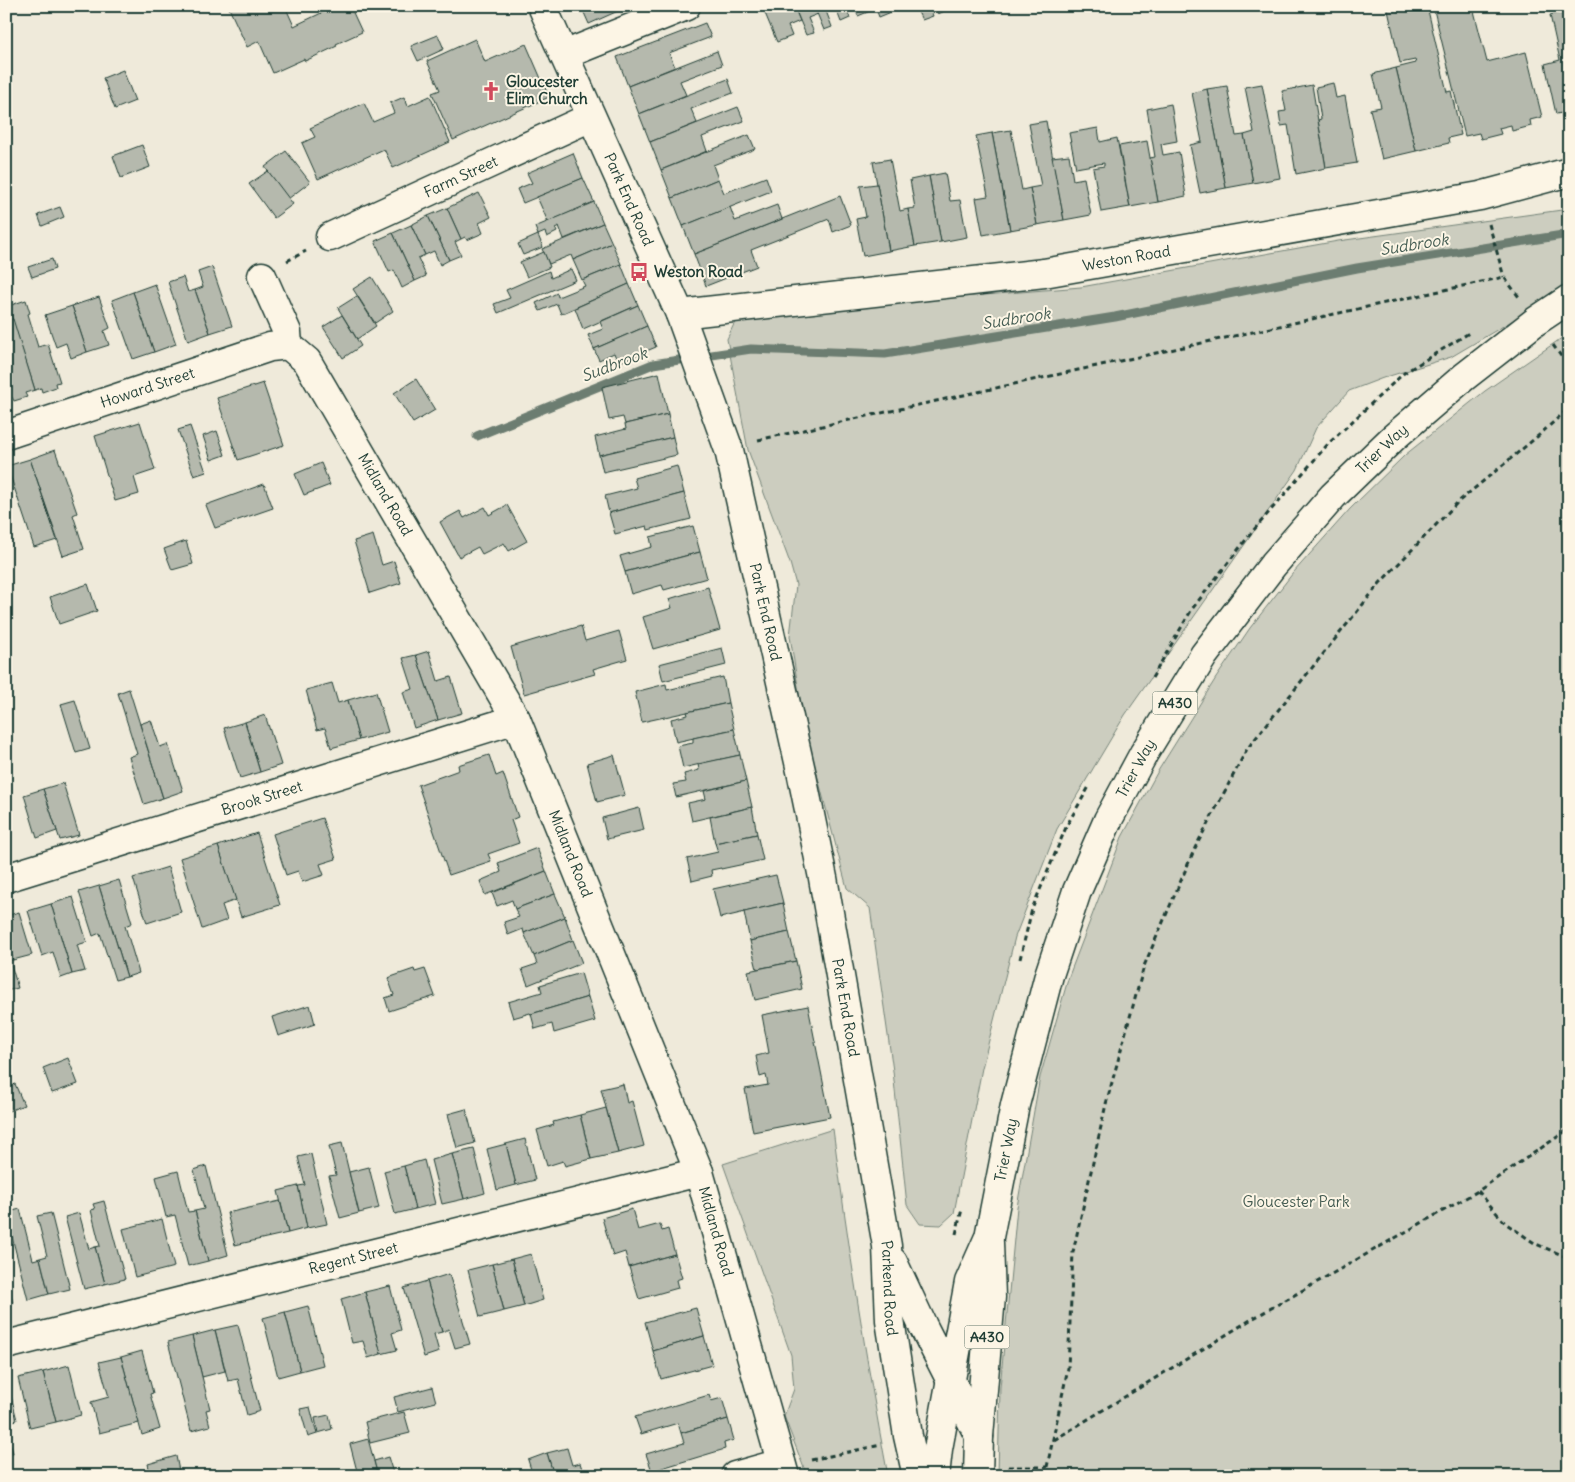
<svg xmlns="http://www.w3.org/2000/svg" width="1575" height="1482" viewBox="0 0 1575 1482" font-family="Delius,sans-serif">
  <rect width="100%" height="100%" fill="#efeada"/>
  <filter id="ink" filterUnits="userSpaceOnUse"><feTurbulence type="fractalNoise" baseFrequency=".02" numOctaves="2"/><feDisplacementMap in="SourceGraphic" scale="10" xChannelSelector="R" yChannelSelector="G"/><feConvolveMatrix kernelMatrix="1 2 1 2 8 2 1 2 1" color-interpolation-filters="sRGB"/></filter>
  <g filter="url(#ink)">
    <g fill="#cccdbf" stroke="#76857a">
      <polygon points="1569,209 1569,287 1451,357 1383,378 1349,391 1316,428 1297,470 1125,715 1057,829 1015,937 982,1068 954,1213 941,1225 920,1224 907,1205 893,1071 870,908 847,888 804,725 790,636 796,585 790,563 748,450 727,339 735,322 792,293 888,303 1081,287 1338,241"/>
      <polygon points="1569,333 1569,1476 998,1476 1000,1388 1017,1207 1040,1077 1069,976 1122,837 1158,771 1216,678 1250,628 1293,573 1350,509 1405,455 1485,391"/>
      <path d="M833,1129C848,1245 866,1361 888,1476H807L784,1416L794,1389L791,1355L723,1164Z"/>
    </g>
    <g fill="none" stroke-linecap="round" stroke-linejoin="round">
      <polyline stroke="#6c7d71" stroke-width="9" points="477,436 653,364 751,349 885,354 1115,317 1357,268 1569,234"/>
    </g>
    <g fill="#b5b9ad" stroke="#1f3d34">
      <polygon points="228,6 285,6 294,26 336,6 350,6 362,32 336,44 337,46 305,61 304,59 273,73 259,41 247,47"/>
      <polygon points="581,6 629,6 589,24"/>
      <polygon points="762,6 794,6 800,21 788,26 792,36 777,42"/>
      <polygon points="794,6 814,6 818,14 808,18 814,33 806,35"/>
      <polygon points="814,6 835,6 826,11 832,27 824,30"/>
      <polygon points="835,6 845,6 850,18 841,22"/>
      <polygon points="854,6 868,6 870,11 858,16"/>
      <polygon points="875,6 895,6 896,10 879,17"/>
      <polygon points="915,6 929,6 933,16 922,20"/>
      <polygon points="935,6 948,6 949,9 938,14"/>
      <polygon points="1387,6 1427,6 1447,92 1451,91 1461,135 1448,138 1449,143 1416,151 1396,68 1416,63 1415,60 1400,63"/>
      <polygon points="1433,6 1492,6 1474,11 1487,62 1526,52 1542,117 1530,120 1531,126 1512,131 1511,125 1499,128 1501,134 1481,139 1479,133 1465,136"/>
      <polygon points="1569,10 1569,116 1562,117 1562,113 1556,114 1545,64 1560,60 1550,15"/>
      <polygon points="705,23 711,37 669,53 675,67 628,86 617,57"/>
      <polygon points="438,35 444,49 418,61 411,46"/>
      <polygon points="475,39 485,62 526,44 549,97 453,140 432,93 440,90 427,61"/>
      <polygon points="717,51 722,65 680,81 686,95 639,114 628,86"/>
      <polygon points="1396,68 1416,151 1382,159 1370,109 1381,107 1373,74"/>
      <polygon points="123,70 135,101 115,109 103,78"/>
      <polygon points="728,79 733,93 691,109 697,123 650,142 639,114"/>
      <polygon points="1333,83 1336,98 1345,96 1357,163 1326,168 1318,120 1321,119 1316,87"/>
      <polygon points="1262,84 1280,178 1253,183 1244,135 1254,132 1245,87"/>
      <polygon points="1312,85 1326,168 1296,174 1288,125 1281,126 1279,112 1286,111 1282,91"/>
      <polygon points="1227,86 1236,136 1244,135 1253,183 1226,188 1207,89"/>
      <polygon points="1207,89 1226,188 1200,193 1190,145 1202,142 1192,93"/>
      <polygon points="430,96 450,142 393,168 384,149 318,179 302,143 315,137 310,128 364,103 373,122 394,113 390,103 404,97 408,106"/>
      <polygon points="1171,104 1177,141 1161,144 1163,155 1179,152 1186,196 1158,202 1150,158 1155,157 1147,109"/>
      <polygon points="738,107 744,121 702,137 707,151 661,170 650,142"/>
      <polygon points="1046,121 1064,220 1037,225 1030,188 1041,186 1029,124"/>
      <polygon points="1098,128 1100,142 1117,138 1130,207 1101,212 1093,168 1104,166 1104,163 1076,168 1069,133"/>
      <polygon points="1011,130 1022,190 1030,188 1037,225 1010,230 992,133"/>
      <polygon points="992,133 1010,230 983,235 976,198 988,196 976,136"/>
      <polygon points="749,135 755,149 713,165 718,179 672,198 661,170"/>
      <polygon points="1147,141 1158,202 1130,207 1119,146"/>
      <polygon points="142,145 150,167 121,178 113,156"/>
      <polygon points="286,151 310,182 288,199 265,167"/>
      <polygon points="573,153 583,178 523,203 517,189 532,183 527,173"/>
      <polygon points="1069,155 1073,180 1084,178 1091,215 1064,220 1052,157"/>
      <polygon points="890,159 900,211 908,209 915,246 889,251 873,162"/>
      <polygon points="268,171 293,204 274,218 249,184"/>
      <polygon points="945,173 950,201 960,200 967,237 941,242 929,176"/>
      <polygon points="929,176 941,242 915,246 908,209 915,208 910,180"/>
      <polygon points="766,177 771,191 683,226 672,198 718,179 724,193"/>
      <polygon points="583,178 594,202 548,222 537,197"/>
      <polygon points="877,184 889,251 863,256 856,219 866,217 860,186"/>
      <polygon points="479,193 491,217 479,223 483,233 467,240 465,237 461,239 447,208"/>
      <polygon points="840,196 851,225 833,232 829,219 751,250 757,266 706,286 694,254"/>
      <polygon points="594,202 603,223 564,239 559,226 555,228 557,232 547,237 545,232 538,235 535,227"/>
      <polygon points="777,205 782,219 694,254 683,226 730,207 735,221"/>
      <polygon points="60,207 64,217 42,226 38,215"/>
      <polygon points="447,208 461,239 455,242 461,255 449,260 428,216"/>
      <polygon points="428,216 449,260 440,265 434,251 425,255 411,225"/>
      <polygon points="603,223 612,243 573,260 571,255 549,264 542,249"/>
      <polygon points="411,225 425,255 418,258 426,276 415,281 393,233"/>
      <polygon points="393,233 415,281 402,288 394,270 389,272 375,241"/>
      <polygon points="538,235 543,247 523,255 518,244"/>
      <polygon points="612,243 621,264 582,280 573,260"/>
      <polygon points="544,252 550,267 527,277 520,262"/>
      <polygon points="52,259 55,269 32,277 28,267"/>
      <polygon points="621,264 629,284 561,314 557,304 540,311 536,303 557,293 558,297 585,286 582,280"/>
      <polygon points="212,267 232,326 210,333 195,290 203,287 198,272"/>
      <polygon points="571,269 576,280 498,313 494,304 510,298 506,290 549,271 551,278"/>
      <polygon points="183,277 188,292 195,290 210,333 188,341 168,282"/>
      <polygon points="372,277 393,311 375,323 353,289"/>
      <polygon points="155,284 176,344 154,352 133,292"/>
      <polygon points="629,284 638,305 583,329 575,308"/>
      <polygon points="133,292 154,352 133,359 112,300"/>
      <polygon points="357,296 376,326 357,339 338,308"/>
      <polygon points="99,297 110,328 104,331 109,345 87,352 72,306"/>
      <polygon points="26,300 30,313 28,314 38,347 48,344 60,382 55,383 56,387 42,392 41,388 35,390 8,306"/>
      <polygon points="638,305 647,326 594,349 588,335 603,329 600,322"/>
      <polygon points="72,306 87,352 71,358 66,343 56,347 45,315"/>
      <polygon points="342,315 361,346 343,358 323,327"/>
      <polygon points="13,319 35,390 25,393 27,397 14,401 12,397 10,398 6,385 6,321"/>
      <polygon points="647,326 656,347 618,363 614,353 599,360 594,349"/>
      <polygon points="659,373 668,414 625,424 623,417 609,420 602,387"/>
      <polygon points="416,379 435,410 413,423 394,393"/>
      <polygon points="263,383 284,445 238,460 217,398"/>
      <polygon points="668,414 673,437 599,455 595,437 626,429 625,424"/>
      <polygon points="140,422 155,470 134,477 139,494 115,501 95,436"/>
      <polygon points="190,426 206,472 194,476 178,430"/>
      <polygon points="217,431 225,455 211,460 203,436"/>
      <polygon points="673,437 677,455 603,472 599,455"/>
      <polygon points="55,450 77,513 73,515 84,549 63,556 30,459"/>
      <polygon points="30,459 57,540 34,547 7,466"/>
      <polygon points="321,463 330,485 304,495 295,474"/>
      <polygon points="677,466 684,493 609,513 605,496 637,488 634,478"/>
      <polygon points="264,484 273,508 215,528 206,505"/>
      <polygon points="684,493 691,519 648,530 647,526 615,534 609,513"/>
      <polygon points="507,505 527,541 509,551 504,543 482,554 478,547 459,557 440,522 460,511 464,518 485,507 489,515"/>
      <polygon points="693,526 700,552 625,572 620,556 652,547 650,537"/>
      <polygon points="373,535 382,565 394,561 401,583 370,593 354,541"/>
      <polygon points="186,541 193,564 172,570 164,549"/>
      <polygon points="700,552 707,578 664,590 662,585 631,594 625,572"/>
      <polygon points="88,584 97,611 59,624 50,597"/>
      <polygon points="708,587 720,630 653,649 643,617 672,608 669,599"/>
      <polygon points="581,626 585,641 619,631 627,659 593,669 595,674 524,694 511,647"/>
      <polygon points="722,648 726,665 663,681 659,664"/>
      <polygon points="429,651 438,681 451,677 462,713 438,720 416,655"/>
      <polygon points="416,655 438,720 414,728 403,692 413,689 403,658"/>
      <polygon points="723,677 728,703 642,722 635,692 666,684 667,690"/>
      <polygon points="332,683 338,703 348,700 359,740 331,748 325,728 317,730 306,690"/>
      <polygon points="129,689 163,798 144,804 129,757 137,754 118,693"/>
      <polygon points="376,692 388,732 359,740 348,700"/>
      <polygon points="75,700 90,749 76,753 61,704"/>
      <polygon points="728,703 734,729 676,742 671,719 688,715 687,712"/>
      <polygon points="265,715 281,765 260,772 245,722"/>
      <polygon points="151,720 160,747 168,744 183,791 163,798 140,724"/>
      <polygon points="245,722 260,772 240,778 224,728"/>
      <polygon points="734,729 740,755 683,768 678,746 693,743 693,738"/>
      <polygon points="489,755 496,776 503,773 518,817 511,820 519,843 488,854 491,861 449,875 418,785 459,770 458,765"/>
      <polygon points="614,755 625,795 597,802 587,763"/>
      <polygon points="740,755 746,781 676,797 673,784 686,782 684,774 699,770 698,764"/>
      <polygon points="746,781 752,807 692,821 688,803 706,799 704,791"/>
      <polygon points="63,783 79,835 60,840 43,789"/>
      <polygon points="43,789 57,831 37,838 24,795"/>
      <polygon points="752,807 757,834 715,843 710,817"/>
      <polygon points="639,808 644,830 607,839 602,818"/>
      <polygon points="322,818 336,859 320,864 324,875 302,882 298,871 286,875 273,834"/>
      <polygon points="257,833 280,905 241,917 218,846"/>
      <polygon points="757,834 763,860 721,869 721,868 711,870 712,876 692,881 687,859 718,852 715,843"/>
      <polygon points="218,846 236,900 222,905 227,920 202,929 180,858"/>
      <polygon points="537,848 546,871 485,895 480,881 501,872 498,863"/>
      <polygon points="168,867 181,912 147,923 133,878"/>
      <polygon points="546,871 555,894 515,909 512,900 497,906 492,893"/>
      <polygon points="776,875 783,903 720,918 713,889"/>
      <polygon points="119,880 132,923 125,926 139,973 127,977 99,886"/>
      <polygon points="99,886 127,977 115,980 100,933 93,936 79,892"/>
      <polygon points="555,894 565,917 524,933 523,929 508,935 504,922 519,917 515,909"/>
      <polygon points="73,897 87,942 77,945 85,971 72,974 51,904"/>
      <polygon points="783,903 789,932 750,941 744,912"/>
      <polygon points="51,904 72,974 61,978 53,952 42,956 28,911"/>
      <polygon points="19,912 32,955 13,960 6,937 6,916"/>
      <polygon points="565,917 573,940 534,956 524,933"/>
      <polygon points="789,932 796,961 757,969 750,941"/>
      <polygon points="6,937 13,960 10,961 18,988 6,991"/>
      <polygon points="573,940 582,963 528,985 522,969 537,964 534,956"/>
      <polygon points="796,961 802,989 755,1000 748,971"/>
      <polygon points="414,969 415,972 425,969 435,996 389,1011 385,998 394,995 388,978"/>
      <polygon points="581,973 588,997 531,1014 530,1013 513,1018 508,1002 542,992 540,985"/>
      <polygon points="588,997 595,1021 554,1033 552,1024 535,1029 531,1014"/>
      <polygon points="310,1005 315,1024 278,1036 272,1017"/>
      <polygon points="808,1006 830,1117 753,1132 745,1089 768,1085 766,1075 760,1077 756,1056 769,1053 762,1015"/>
      <polygon points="68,1058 78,1084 52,1093 43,1068"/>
      <polygon points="15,1084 24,1105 6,1112 6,1087"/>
      <polygon points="623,1084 627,1103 632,1101 644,1146 618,1153 601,1089"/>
      <polygon points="606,1108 618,1153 591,1159 580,1115"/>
      <polygon points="466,1109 475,1143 457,1148 448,1114"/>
      <polygon points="580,1115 591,1159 565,1166 563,1161 547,1166 537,1130 554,1125 553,1122"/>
      <polygon points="525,1139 535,1180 516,1185 506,1144"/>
      <polygon points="342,1143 359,1213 340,1218 329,1176 336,1175 329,1146"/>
      <polygon points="506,1144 516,1185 497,1190 487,1149"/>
      <polygon points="474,1149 485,1193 464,1199 452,1154"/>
      <polygon points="311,1154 327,1224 307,1228 298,1186 305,1185 298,1157"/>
      <polygon points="452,1154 464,1199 442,1204 431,1160"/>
      <polygon points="424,1160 435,1204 415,1209 404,1166"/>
      <polygon points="206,1166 228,1255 208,1261 195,1211 204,1209 194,1170"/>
      <polygon points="404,1166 415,1209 395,1214 384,1171"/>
      <polygon points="369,1167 379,1208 359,1213 349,1172"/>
      <polygon points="178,1171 188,1212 195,1211 208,1261 188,1266 175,1215 166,1217 156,1177"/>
      <polygon points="298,1186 307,1228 288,1233 278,1191"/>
      <polygon points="104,1201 125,1279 105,1284 95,1247 100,1246 91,1210 95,1209 93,1204"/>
      <polygon points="280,1201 288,1233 235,1245 227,1213"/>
      <polygon points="20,1209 33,1260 40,1258 49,1294 28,1300 6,1213"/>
      <polygon points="632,1209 638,1230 660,1224 662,1231 668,1229 675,1254 629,1267 625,1252 613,1256 602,1218"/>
      <polygon points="51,1213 70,1289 49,1294 40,1258 47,1256 37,1216"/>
      <polygon points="79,1213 89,1249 95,1247 105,1284 84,1289 65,1217"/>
      <polygon points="162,1219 174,1267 135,1277 123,1229"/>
      <polygon points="531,1254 543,1300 524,1306 512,1259"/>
      <polygon points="675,1254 682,1278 676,1280 678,1288 639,1299 629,1267"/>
      <polygon points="512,1259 524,1306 504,1311 492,1264"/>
      <polygon points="492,1264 504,1311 480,1317 468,1270"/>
      <polygon points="449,1274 470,1344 455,1348 449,1329 442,1332 427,1281"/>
      <polygon points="6,1277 13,1303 6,1304"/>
      <polygon points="427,1281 442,1332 434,1334 439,1352 424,1357 404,1288"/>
      <polygon points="390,1286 401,1330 392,1333 397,1350 381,1354 365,1292"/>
      <polygon points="365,1292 381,1354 368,1358 363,1341 352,1343 341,1299"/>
      <polygon points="308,1306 323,1365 300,1371 285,1312"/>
      <polygon points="696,1308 704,1336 653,1351 645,1322"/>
      <polygon points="285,1312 300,1371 278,1377 263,1318"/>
      <polygon points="238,1325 260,1411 247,1415 238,1379 228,1381 215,1330"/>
      <polygon points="215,1330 225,1371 202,1377 192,1336"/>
      <polygon points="192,1336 210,1409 206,1410 210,1426 191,1431 168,1342"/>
      <polygon points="704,1336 712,1365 661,1379 653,1351"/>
      <polygon points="142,1351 153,1393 150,1394 160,1429 142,1435 121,1357"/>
      <polygon points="121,1357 139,1423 99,1433 91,1402 109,1397 99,1362"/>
      <polygon points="69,1365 81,1415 56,1422 43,1372"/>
      <polygon points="43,1372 56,1422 30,1428 18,1378"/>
      <polygon points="7,1380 17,1420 6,1423 6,1380"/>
      <polygon points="432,1387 436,1402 398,1412 394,1397"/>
      <polygon points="709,1395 711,1401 722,1398 728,1419 681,1433 678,1423 641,1434 635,1417"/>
      <polygon points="310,1407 317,1434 308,1437 300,1409"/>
      <polygon points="404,1412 410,1433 370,1443 365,1422"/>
      <polygon points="329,1415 332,1429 318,1433 315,1418"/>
      <polygon points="728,1419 734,1440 724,1443 725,1449 652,1471 646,1454 684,1443 681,1433"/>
      <polygon points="6,1426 13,1453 6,1455"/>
      <polygon points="368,1439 374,1461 378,1476 366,1476 365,1473 358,1475 350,1444"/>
      <polygon points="567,1448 572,1465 580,1463 584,1475 554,1476 547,1453"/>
      <polygon points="547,1453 554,1476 533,1476 528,1460"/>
      <polygon points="176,1456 179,1471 161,1476 151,1476 148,1464"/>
      <polygon points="388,1457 394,1476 378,1476 374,1461"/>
    </g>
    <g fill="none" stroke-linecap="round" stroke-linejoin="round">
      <g stroke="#1f3d34" stroke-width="31">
        <g id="street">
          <polyline points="564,55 686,6"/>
          <path id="s1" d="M330,237L591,117"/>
          <path id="s2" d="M262,276L287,332L288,345L307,361L516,719L699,1172L785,1476"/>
          <path id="s3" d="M680,314L1044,273L1480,196L1569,172"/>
          <path id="s4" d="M6,435L270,347L288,345"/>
          <path id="s5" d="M6,878L516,719"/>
          <path id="s6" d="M6,1345L699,1172"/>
          <polyline points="735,1476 781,1463"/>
        </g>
      </g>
      <g stroke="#1f3d34" stroke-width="31">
        <g id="secondary">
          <path id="s7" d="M542,6L680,314L729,450L801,771L823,878L887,1246L890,1320L908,1436L917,1476"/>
          <polyline points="893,1262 923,1326 979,1436"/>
        </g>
      </g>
      <g stroke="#1f3d34" stroke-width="31">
        <g id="primary">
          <path id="s8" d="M935,1476L938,1449L969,1282L989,1237L1015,1105L1049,975L1077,891L1108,820L1144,753L1204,655L1273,565L1333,496L1393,438L1464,377L1536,321L1569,299"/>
          <polyline points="978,1476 979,1436 991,1297 989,1243"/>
        </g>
      </g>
      <g stroke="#1f3d34" stroke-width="3" stroke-dasharray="5 4" stroke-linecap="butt">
        <polyline points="1489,224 1504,277"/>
        <polyline points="287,261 306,251"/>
        <polyline points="1553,345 1569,367"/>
        <polyline points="758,440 1504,277 1519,297"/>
        <polyline points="1152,678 1192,609 1252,532 1328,444 1404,373 1469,333"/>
        <polyline points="1020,959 1032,909 1067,825 1090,785"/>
        <polyline points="1478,1191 1505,1223 1536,1244 1569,1258"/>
        <polyline points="956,1234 962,1209"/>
        <polyline points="1054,1440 1252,1319 1478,1191 1569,1129"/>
        <polyline points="811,1460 881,1445"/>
        <polyline points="1008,1467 1047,1467"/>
        <polyline points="1049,1476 1047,1467 1068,1368 1073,1252 1106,1104 1144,966 1195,848 1247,749 1380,583 1458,502 1538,436 1569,408"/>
      </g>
      <use href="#street" stroke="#fcf5e5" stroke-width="28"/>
      <use href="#secondary" stroke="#fcf5e5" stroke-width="28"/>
      <use href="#primary" stroke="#fcf5e5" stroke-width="28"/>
    </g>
  </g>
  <defs>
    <g id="church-bare" transform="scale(1.5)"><path d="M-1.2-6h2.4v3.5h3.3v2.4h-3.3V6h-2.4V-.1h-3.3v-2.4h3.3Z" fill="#d1495b" stroke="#fcf5e5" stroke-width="2.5" paint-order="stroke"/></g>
    <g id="bus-bare" transform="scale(1.5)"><path d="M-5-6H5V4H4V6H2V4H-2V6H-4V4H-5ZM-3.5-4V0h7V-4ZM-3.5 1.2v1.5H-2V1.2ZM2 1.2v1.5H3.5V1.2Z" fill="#d1495b" stroke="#fcf5e5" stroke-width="2.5" paint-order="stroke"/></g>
  </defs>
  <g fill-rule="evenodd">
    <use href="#church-bare" x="491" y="91"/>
    <use href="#bus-bare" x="639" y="272"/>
  </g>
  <g text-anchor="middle" stroke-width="4" stroke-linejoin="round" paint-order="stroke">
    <g fill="#fcf5e5" stroke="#617469" stroke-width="1">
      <rect x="1152.5" y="691.5" width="45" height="23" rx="4"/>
      <rect x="964.5" y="1325.5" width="45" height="23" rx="4"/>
    </g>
    <g font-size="14" font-weight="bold" fill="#1f3d34">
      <text x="1175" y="708">A430</text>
      <text x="987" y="1342">A430</text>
    </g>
    <g font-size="15" font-weight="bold" fill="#1f3d34" stroke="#fcf5e5" text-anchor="start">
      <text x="506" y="87">Gloucester<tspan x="506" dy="17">Elim Church</tspan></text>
      <text x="654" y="277">Weston Road</text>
    </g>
    <g font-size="15" fill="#1f3d34" stroke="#fcf5e5">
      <text dy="5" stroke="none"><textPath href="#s1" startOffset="144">Farm Street</textPath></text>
      <text dy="5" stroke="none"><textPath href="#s7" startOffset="212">Park End Road</textPath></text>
      <text dy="5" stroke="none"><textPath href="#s3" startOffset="450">Weston Road</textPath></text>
      <text dy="5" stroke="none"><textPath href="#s4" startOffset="149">Howard Street</textPath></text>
      <text dy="5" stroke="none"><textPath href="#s8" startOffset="1145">Trier Way</textPath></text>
      <text dy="5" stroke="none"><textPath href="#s2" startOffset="254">Midland Road</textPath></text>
      <text dy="5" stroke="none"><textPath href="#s7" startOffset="648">Park End Road</textPath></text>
      <text dy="5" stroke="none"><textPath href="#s8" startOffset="740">Trier Way</textPath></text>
      <text dy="5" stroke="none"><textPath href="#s5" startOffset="268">Brook Street</textPath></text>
      <text dy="5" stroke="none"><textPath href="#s2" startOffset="659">Midland Road</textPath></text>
      <text dy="5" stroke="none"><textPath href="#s7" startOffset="1052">Park End Road</textPath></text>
      <text dy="5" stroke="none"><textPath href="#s8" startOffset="335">Trier Way</textPath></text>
      <text dy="5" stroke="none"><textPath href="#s2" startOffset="1064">Midland Road</textPath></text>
      <text dy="5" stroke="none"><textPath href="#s6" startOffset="358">Regent Street</textPath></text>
      <text dy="5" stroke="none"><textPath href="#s7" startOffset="1336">Parkend Road</textPath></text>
    </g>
    <g font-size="15" fill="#425a50" stroke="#fcf5e5">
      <text x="1296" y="1207">Gloucester Park</text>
    </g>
    <g font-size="16" font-style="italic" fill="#455d53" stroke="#fcf5e5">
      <text transform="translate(1414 244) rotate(-9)" y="6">Sudbrook</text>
      <text transform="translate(1016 318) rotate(-9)" y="6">Sudbrook</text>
      <text transform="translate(614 364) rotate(-21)" y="6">Sudbrook</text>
    </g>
  </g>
  <rect width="1575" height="1482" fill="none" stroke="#fcf5e5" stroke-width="25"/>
  <rect x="12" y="12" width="1550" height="1457" fill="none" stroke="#1f3d34" stroke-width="2" filter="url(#ink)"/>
</svg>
